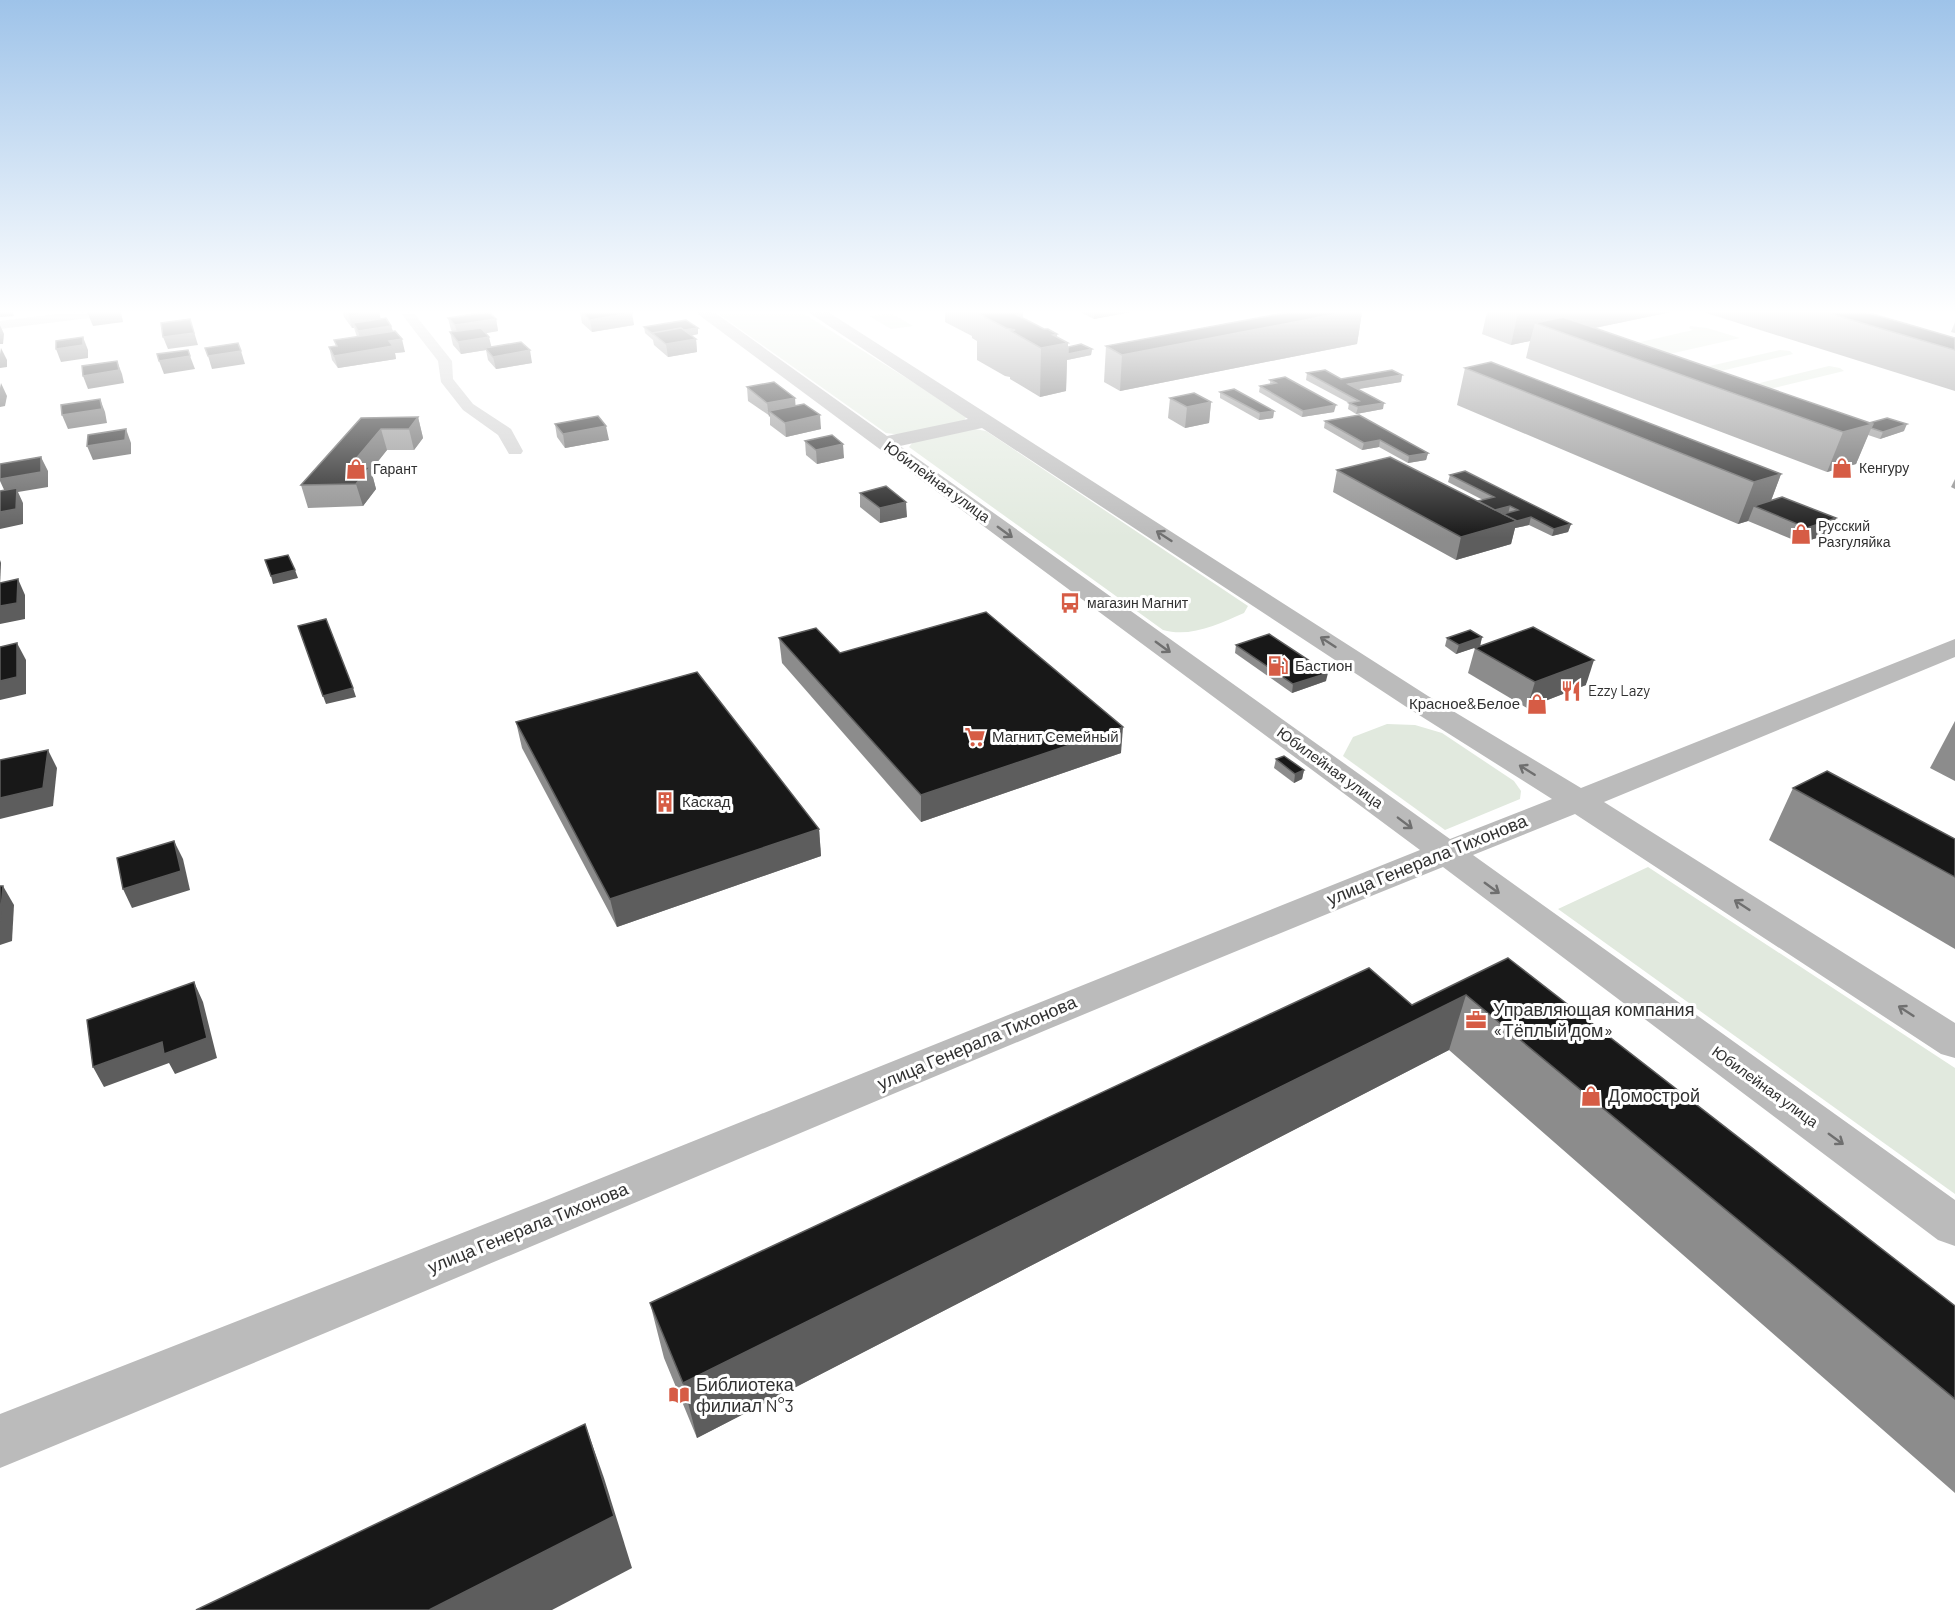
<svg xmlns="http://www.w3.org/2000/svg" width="1955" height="1610" viewBox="0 0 1955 1610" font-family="Barlow,sans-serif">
  <rect width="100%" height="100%" fill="#fff"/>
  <g fill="#e1e9de">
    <polygon points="716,312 801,312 967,416 963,422 902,435 886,433"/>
    <polygon points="891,313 913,326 891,329 869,316"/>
    <polygon points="1690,326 1707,328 1740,338 1630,363 1610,349 1693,330 1689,328"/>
    <polygon points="1780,350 1790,351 1793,354 1683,380 1670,375"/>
    <polygon points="1829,366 1840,368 1844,371 1733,398 1719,393"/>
    <path d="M975,429L986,431L1248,606L1244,613C1219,624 1190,638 1163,630L909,447L913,442Z"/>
    <polygon points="1387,724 1415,725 1442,733 1514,781 1521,791 1520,799 1445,830 1343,756 1353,737"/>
    <polygon points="1648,867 1955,1068 1955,1194 1558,909"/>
  </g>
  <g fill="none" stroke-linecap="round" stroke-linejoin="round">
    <g fill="#cecece" fill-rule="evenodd">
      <polygon points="71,312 111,312 105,316 0,329 0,321"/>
      <polygon points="400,312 413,312 452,361 453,379 473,404 511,429 523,451 521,454 509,454 498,435 463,410 441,382 438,361"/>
    </g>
    <path fill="#bbb" fill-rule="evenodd" d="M695,312H714L887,436L968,419L808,312H828L1428,696L1581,788L1955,639V657L1604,802L1955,1023V1058L1941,1054L1575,814L1473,855L1955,1200V1246L1938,1240L1443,867C960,1062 482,1270 0,1468V1414L544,1201L1420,850ZM982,428L1408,708L1552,799L1450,839L900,446Z"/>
  </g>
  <g fill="#8c8c8c">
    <polygon points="343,312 379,312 381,319 391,326 393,331 405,352 395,353 396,359 338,368 332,360 329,347 336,346 334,340 357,337 354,328 352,328 344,317"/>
    <polygon points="580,312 631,312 634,325 592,332 582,323"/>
    <polygon points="945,312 1023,312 1023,318 1044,329 1057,334 1057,337 1068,347 1092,349 1091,355 1067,360 1066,391 1040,397 1010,379 1010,377 1005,376 977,360 977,341 972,338 972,336 945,322"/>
    <polygon points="1080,312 1131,312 1094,319"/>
    <polygon points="1289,312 1362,312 1357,344 1120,391 1104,382 1106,346"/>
    <polygon points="1487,312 1671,312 1594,328 1869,423 1904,431 1880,439 1868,435 1856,464 1827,472 1526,358 1530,341 1511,345 1482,334"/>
    <polygon points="1703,312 1866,312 1955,338 1955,391"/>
    <polygon points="448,318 496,319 498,331 486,333 491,346 532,363 496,369 488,360 486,350 461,354 453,345 450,332 453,332 451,330"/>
    <polygon points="1955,322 1955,333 1951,332"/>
    <polygon points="644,327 698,334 691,336 696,339 697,352 668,357 654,345 653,340 645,333"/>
    <polygon points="1465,368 1781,474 1771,501 1836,518 1829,534 1801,543 1748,521 1738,524 1457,405"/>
    <polygon points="1307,373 1341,379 1402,375 1401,382 1358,389 1383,409 1356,414 1348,409 1349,403 1306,380"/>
    <polygon points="1270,380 1334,412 1302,417 1259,392 1260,386 1270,384"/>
    <polygon points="747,387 796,406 821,429 786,437 770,425 770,416 748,401"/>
    <polygon points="1220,392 1274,411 1273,418 1259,420 1220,398"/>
    <polygon points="1170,398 1211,402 1209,423 1185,428 1168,418"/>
    <polygon points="418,417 423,438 414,450 387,450 371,470 376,489 363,506 308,508 301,485 361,418"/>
    <polygon points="1325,421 1428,453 1426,460 1408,463 1379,447 1362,450 1324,428"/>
    <polygon points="555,424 609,440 565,448 557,437"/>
    <polygon points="805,441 844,458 817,464 806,455"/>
    <polygon points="1337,470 1478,501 1483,500 1448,482 1450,475 1571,524 1568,532 1552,536 1529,525 1515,528 1511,544 1456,560 1333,492"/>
    <polygon points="1955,479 1955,489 1951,487"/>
    <polygon points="860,493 907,517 880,523 860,507"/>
    <polygon points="1482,637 1480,646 1456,654 1445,646 1447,638"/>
    <polygon points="779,638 840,653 1121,753 921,822 782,663"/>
    <polygon points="1236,645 1326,681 1292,693 1235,653"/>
    <polygon points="1475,648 1586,685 1527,708 1468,673"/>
    <polygon points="1955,721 1955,781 1930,768"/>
    <polygon points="516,722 819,829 821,856 617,927 522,748"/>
    <polygon points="1276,759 1304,770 1302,779 1294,783 1274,768"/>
    <polygon points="1793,788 1955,839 1955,949 1769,840"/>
    <polygon points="1508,958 1955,1306 1955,1493 1449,1050 697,1438 664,1358 650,1303 1412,1005"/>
  </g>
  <g fill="#5d5d5d">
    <polygon points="0,312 13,312 14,316 0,317"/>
    <polygon points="102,312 121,312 123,322 93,326 88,314"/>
    <polygon points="375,312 379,312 382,324 353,323 354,328 352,328 349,316"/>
    <polygon points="998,312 1023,312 1022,337"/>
    <polygon points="1098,312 1131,312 1094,319 1094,313"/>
    <polygon points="1347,312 1362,312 1357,344 1120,391 1122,355"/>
    <polygon points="1518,312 1671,312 1566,334 1535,323 1530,341 1511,345"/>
    <polygon points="632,313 634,325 592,332 590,320"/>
    <polygon points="190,319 198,345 168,349 163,337"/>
    <polygon points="496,319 498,331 458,338 455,325"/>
    <polygon points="0,325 4,334 3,344 0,344"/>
    <polygon points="391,326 395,338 362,343 358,331"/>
    <polygon points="698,328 698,334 662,341 655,335"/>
    <polygon points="1057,334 1057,345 1068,343 1068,354 1092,349 1091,355 1067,360 1066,391 1040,397 1041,348 1053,335"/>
    <polygon points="83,337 88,350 88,358 61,362 56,349"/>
    <polygon points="489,337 492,349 485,348 486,350 461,354 458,342"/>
    <polygon points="402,339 405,352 395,353 396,359 338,368 334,356 389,341"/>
    <polygon points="696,339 697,352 668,357 666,344"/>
    <polygon points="1,348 7,360 7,367 0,368 0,354"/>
    <polygon points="530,350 532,363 496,369 493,357"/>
    <polygon points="241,351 245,364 212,369 208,356"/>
    <polygon points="190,356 195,369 164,374 159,361"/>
    <polygon points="117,361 122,374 124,383 88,389 83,376"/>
    <polygon points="1402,375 1401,382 1347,391 1348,384"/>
    <polygon points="1,383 7,396 5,406 0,407 0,388"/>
    <polygon points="795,398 796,411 769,411 770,416 769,417 767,403"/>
    <polygon points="100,399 105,412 107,423 68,429 62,415"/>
    <polygon points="1211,402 1209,423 1185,428 1187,407"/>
    <polygon points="1384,403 1383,409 1356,414 1358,407"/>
    <polygon points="1336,405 1334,412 1302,417 1303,411"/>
    <polygon points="1274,411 1273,418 1259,420 1260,413"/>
    <polygon points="820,415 821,429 786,437 785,423"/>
    <polygon points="418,417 423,438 414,450 409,429"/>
    <polygon points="1873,424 1856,464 1827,472 1843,432"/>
    <polygon points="1907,424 1904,431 1880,439 1883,432"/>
    <polygon points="606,426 609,440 565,448 563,434"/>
    <polygon points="126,429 131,443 131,454 93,460 87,446"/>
    <polygon points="381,429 387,450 371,470 376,489 363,506 356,484 349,467"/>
    <polygon points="1380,440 1379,447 1362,450 1364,443"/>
    <polygon points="843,444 844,458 817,464 816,450"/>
    <polygon points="1428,453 1426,460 1408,463 1409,456"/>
    <polygon points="41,457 48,471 48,487 18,492 23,503 23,524 0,529 0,512 6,494 0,481 0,479"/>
    <polygon points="1781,474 1767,511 1754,506 1748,521 1738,524 1754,482"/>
    <polygon points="906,502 907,517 880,523 880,508"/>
    <polygon points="1510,506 1508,514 1505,514 1495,510"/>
    <polygon points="1531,517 1529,525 1515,528 1511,544 1456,560 1461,537"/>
    <polygon points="1836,518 1829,534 1801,543 1807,528"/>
    <polygon points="1571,524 1568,532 1552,536 1554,529"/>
    <polygon points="0,560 1,563 0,586"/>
    <polygon points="295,570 298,578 273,584 271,576"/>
    <polygon points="18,579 25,595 25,619 0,624 0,606"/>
    <polygon points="1482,637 1480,646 1456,654 1459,645"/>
    <polygon points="17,643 26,660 26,694 0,700 0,681"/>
    <polygon points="1594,660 1586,685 1527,708 1535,682"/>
    <polygon points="1328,673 1326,681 1292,693 1293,684"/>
    <polygon points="353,688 356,697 326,704 323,696"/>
    <polygon points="1123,727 1121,753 921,822 921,795"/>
    <polygon points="48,750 57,768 53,806 0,819 0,798"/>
    <polygon points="1304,770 1302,779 1294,783 1295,774"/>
    <polygon points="819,829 821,856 617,927 610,899"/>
    <polygon points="174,841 183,859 190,890 132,908 123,889"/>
    <polygon points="3,886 14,905 12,941 0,945 0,922"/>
    <polygon points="194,982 203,1002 217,1058 175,1074 169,1063 104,1087 93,1067"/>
    <polygon points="1466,995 1449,1050 697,1438 683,1383"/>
    <polygon points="585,1424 604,1478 632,1568 552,1610 429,1610"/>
  </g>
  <g fill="#181818" stroke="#5d5d5d" stroke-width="1.5">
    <polygon points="88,312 102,312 88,314"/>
    <polygon points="346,312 375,312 349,316"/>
    <polygon points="486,312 489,312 496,319 455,325 448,318"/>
    <polygon points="582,312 631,312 632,313 590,320"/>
    <polygon points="980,312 1017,312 1021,314 1017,315 1044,329 1048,329 1057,334 1053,335 1068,343 1041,348 1011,331 1015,330 1006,328 977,313"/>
    <polygon points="1289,312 1347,312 1122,355 1106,346"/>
    <polygon points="1824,312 1866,312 1955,338 1955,350"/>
    <polygon points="1563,317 1873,424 1843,432 1535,323"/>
    <polygon points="386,318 391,326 358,331 353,323"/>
    <polygon points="190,319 194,333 163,337 161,323"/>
    <polygon points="686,320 698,328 684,330 681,328 653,334 644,327"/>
    <polygon points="481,328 489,337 458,342 450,332"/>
    <polygon points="681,328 696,339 666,344 652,333"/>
    <polygon points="395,331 402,339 389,341 393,346 334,356 329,347 337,346 334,340"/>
    <polygon points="83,337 83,345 56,349 56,341"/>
    <polygon points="521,342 530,350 493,357 485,348"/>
    <polygon points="238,343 241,351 208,356 205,348"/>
    <polygon points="1081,344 1092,349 1068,354 1068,347"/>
    <polygon points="188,350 190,356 159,361 157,354"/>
    <polygon points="117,361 119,370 83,376 82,366"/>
    <polygon points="1491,362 1781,474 1754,482 1465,368"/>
    <polygon points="1325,370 1341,379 1392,370 1402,375 1348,384 1384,403 1358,407 1349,403 1359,401 1307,373"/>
    <polygon points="1285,377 1336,405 1303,411 1260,386 1276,383 1270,380"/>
    <polygon points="774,382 795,398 767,403 747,387"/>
    <polygon points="1234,389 1274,411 1260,413 1220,392"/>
    <polygon points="1194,393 1211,402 1187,407 1170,398"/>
    <polygon points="100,399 102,409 62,415 61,405"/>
    <polygon points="804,404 820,415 785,423 769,411"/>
    <polygon points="1359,415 1428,453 1409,456 1380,440 1364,443 1325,421"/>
    <polygon points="598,416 606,426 563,434 555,424"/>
    <polygon points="418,417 409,429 381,429 349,467 370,467 356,484 301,485 361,418"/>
    <polygon points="1887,418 1907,424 1883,432 1871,428 1873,424 1869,423"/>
    <polygon points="126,429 125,440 87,446 88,435"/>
    <polygon points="832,435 843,444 816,450 805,441"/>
    <polygon points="41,457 41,472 0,479 0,464"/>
    <polygon points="1390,457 1517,521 1461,537 1337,470"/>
    <polygon points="1465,471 1571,524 1554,529 1531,517 1517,521 1503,514 1518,510 1510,506 1495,510 1478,501 1494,497 1450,475"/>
    <polygon points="886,486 906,502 880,508 860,493"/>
    <polygon points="17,488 16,509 0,512 0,491"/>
    <polygon points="1782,497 1836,518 1807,528 1754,506"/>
    <polygon points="288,555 295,570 271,576 265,560"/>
    <polygon points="18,579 17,603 0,606 0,583"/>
    <polygon points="986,612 1123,727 921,795 779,638 816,628 840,653"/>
    <polygon points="326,619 353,688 323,696 298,626"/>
    <polygon points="1533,627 1594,660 1535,682 1475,648"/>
    <polygon points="1470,630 1482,637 1459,645 1447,638"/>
    <polygon points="1269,634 1328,673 1293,684 1236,645"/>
    <polygon points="17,643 17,677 0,681 0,647"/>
    <polygon points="697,672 819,829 610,899 516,722"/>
    <polygon points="48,750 43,788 0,798 0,760"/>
    <polygon points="1284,756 1304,770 1295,774 1276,759"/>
    <polygon points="1827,771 1955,839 1955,877 1793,788"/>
    <polygon points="174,841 181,871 123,889 117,858"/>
    <polygon points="0,886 3,886 0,922"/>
    <polygon points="1508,958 1955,1306 1955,1399 1466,995 683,1383 650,1303 1369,968 1412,1005"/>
    <polygon points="194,982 207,1038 164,1054 162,1042 93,1067 87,1020"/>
    <polygon points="585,1424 614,1516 429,1610 196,1610"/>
  </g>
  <defs><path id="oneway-shaft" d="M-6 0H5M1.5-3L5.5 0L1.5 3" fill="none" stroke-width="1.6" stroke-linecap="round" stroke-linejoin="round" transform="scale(1.5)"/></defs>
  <g stroke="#6f6f6f">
    <use href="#oneway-shaft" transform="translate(1005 532) rotate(36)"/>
    <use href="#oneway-shaft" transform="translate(1164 536) rotate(-147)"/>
    <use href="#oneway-shaft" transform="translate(1328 642) rotate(-147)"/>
    <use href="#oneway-shaft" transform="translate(1163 647) rotate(36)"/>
    <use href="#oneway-shaft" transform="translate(1527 770) rotate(-148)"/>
    <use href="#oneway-shaft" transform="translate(1405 823) rotate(37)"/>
    <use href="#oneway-shaft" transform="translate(1492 888) rotate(36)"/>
    <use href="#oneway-shaft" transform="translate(1742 905) rotate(-147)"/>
    <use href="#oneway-shaft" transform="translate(1906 1011) rotate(-147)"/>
    <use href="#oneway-shaft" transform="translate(1836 1139) rotate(36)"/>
  </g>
  <linearGradient id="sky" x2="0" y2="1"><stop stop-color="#9ec3e9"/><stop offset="0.58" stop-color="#fff"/><stop offset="1" stop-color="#fff" stop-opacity="0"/></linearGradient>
  <rect width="1955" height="538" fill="url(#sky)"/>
  <defs>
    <g id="shop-bare" transform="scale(1.62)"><path d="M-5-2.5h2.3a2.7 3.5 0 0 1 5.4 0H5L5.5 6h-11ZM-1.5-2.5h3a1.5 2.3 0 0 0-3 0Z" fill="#d65c45" stroke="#fff" stroke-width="2.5" paint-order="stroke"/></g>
    <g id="bus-bare" transform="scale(1.62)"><path d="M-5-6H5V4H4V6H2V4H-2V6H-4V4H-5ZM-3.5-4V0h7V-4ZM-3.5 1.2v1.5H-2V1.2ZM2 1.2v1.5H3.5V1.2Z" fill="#d65c45" stroke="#fff" stroke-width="2.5" paint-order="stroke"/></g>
    <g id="fuel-bare" transform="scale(1.62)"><path d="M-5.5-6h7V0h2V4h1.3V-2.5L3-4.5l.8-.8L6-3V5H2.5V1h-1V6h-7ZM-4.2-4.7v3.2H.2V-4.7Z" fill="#d65c45" stroke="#fff" stroke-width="2.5" paint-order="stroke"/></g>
    <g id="restaurant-bare" transform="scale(1.62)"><path d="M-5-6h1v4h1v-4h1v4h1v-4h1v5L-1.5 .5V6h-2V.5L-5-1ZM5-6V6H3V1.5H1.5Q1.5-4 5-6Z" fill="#d65c45" stroke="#fff" stroke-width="2.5" paint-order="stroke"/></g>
    <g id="supermarket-bare" transform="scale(1.62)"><path d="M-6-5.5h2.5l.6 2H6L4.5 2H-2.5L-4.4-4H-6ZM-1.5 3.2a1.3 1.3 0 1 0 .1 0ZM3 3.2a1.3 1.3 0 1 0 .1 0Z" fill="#d65c45" stroke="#fff" stroke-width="2.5" paint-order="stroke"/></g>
    <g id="building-bare" transform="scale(1.62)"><path d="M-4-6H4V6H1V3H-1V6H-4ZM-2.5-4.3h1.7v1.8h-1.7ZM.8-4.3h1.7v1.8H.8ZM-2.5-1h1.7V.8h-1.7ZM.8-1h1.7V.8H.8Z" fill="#d65c45" stroke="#fff" stroke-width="2.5" paint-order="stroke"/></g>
    <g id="office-bare" transform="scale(1.62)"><path d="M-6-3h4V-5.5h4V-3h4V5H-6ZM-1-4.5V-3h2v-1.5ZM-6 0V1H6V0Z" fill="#d65c45" stroke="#fff" stroke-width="2.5" paint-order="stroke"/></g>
    <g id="library-bare" transform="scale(1.62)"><path d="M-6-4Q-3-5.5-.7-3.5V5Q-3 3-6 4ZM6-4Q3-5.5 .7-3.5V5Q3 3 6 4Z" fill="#d65c45" stroke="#fff" stroke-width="2.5" paint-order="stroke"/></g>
  </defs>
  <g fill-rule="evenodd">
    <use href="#shop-bare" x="1842" y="468"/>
    <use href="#shop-bare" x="356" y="469"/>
    <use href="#shop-bare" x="1801" y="534"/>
    <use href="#bus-bare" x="1070" y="603"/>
    <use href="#fuel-bare" x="1278" y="666"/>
    <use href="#restaurant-bare" x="1571" y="691"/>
    <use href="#shop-bare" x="1537" y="704"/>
    <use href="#supermarket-bare" x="975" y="737"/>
    <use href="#building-bare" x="665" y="802"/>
    <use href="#office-bare" x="1476" y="1020"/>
    <use href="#shop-bare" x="1591" y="1096"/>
    <use href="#library-bare" x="679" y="1395"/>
  </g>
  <g text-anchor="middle" stroke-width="6" stroke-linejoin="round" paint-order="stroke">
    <g font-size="14" fill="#313131" stroke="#fff" text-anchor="start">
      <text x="1859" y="473">Кенгуру</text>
      <text x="373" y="474">Гарант</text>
      <text x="1818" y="531">Русский<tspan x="1818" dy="16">Разгуляйка</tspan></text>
      <text x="1087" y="608">магазин Магнит</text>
    </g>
    <g font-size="15" fill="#313131" stroke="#fff">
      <text transform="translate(937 482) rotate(36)" y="5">Юбилейная улица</text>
      <text transform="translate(1330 768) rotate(36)" y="5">Юбилейная улица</text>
      <text transform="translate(1765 1087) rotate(36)" y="5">Юбилейная улица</text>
    </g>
    <g font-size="15" fill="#313131" stroke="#fff" text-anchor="start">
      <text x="1295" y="671">Бастион</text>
      <text x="1588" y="696">Ezzy Lazy</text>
      <text x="1520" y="709" text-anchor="end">Красное&amp;Белое</text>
      <text x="992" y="742">Магнит Семейный</text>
      <text x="682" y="807">Каскад</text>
    </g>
    <g font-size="18" fill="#313131" stroke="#fff">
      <text transform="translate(1427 860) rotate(-22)" y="6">улица Генерала Тихонова</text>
      <text transform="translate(977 1043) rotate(-23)" y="6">улица Генерала Тихонова</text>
      <text transform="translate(528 1228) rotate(-22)" y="6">улица Генерала Тихонова</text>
    </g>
    <g font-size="18" fill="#313131" stroke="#fff" text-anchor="start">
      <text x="1493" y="1016">Управляющая компания<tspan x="1493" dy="21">«Тёплый дом»</tspan></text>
      <text x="1608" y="1102">Домострой</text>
      <text x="696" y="1391">Библиотека<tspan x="696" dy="21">филиал N°3</tspan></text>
    </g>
  </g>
</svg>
